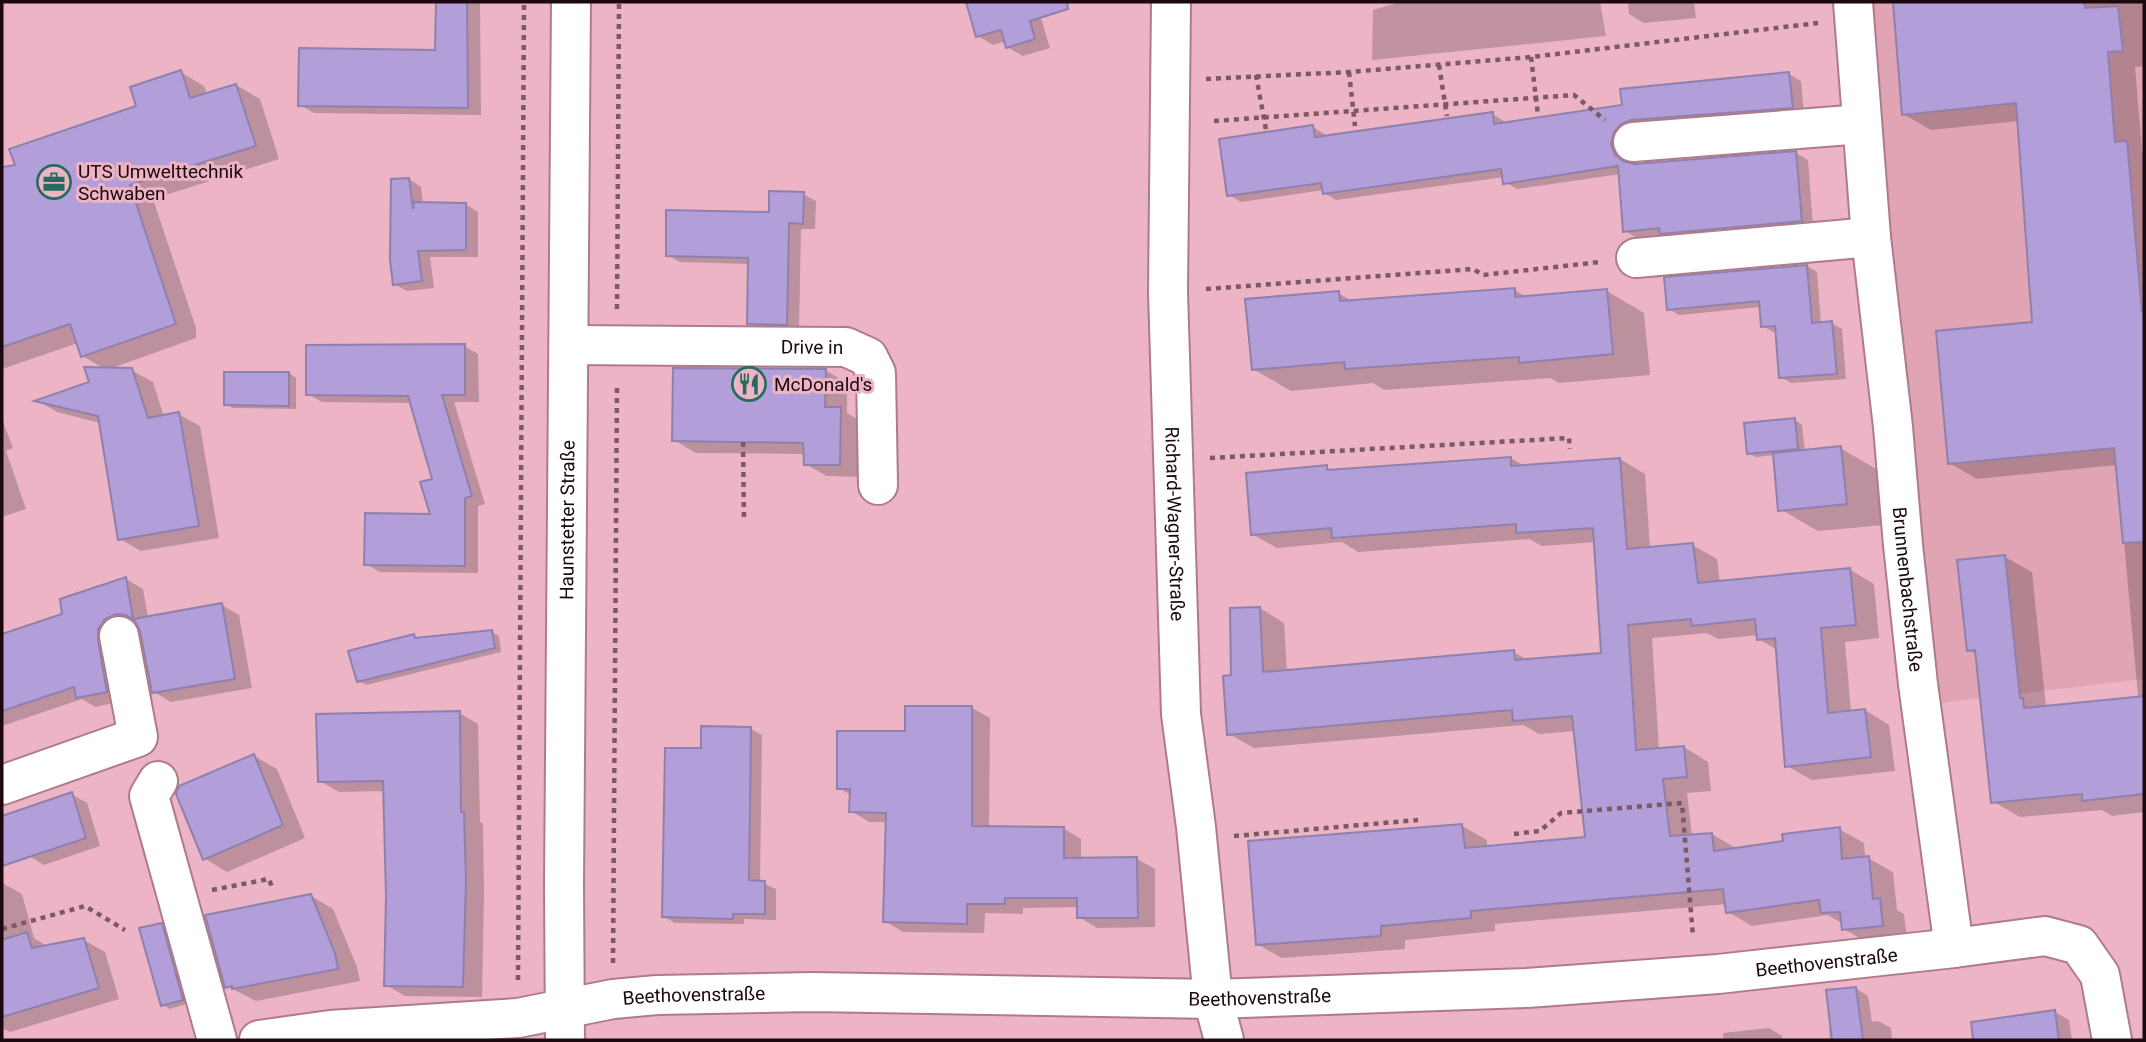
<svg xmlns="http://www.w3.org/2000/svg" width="2146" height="1042" viewBox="0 0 2146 1042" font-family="Roboto,sans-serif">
  <rect width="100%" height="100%" fill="#ecb4c4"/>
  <polygon fill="#e1a4b5" points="1873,2 2144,2 2144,679 1939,703 1910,470"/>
  <polygon fill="#c193a0" points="1400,2 1600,2 1606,36 1372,60 1373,10"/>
  <g fill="#0003">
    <polygon points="438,2 480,2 481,115 314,113 300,105 437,51"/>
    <polygon points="968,2 1036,2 1050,48 1023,56 1007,47 1006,41 993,45 978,36"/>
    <polygon points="1628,2 1694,2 1696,18 1644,23 1629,14"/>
    <polygon points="1895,2 2144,2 2144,66 2135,67 2142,151 2144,153 2144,812 2112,816 2102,810 2020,817 1992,801 1977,655 1969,650 2005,557 2032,572 2046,707 2128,699 2128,697 2138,696 2117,465 1977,479 1949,463 2034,324 2019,121 1931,130 1903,114"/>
    <polygon points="180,72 204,86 207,94 236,85 260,99 279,159 153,199 196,328 196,338 109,369 131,370 153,382 164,417 178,414 200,426 219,538 141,551 120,539 100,423 57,412 38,401 92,383 105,369 82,356 78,343 2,369 2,279 50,262 138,108"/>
    <polygon points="1789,74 1801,81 1804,113 1623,152 1627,164 1635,166 1796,153 1808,160 1813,227 1674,240 1665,235 1637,238 1625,231 1621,174 1517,189 1505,182 1504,177 1336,200 1324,193 1324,190 1241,202 1229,195 1313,127 1324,134 1325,138 1492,114 1504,121 1504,124 1624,106"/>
    <polygon points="409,179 421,187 423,204 465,204 478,212 478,257 430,257 434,288 407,291 394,284"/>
    <polygon points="803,194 816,201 815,229 801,229 799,331 761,330 748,323 749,264 680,262 667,255 770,214"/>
    <polygon points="1807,266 1817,272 1821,324 1831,323 1842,329 1846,379 1791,383 1781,377 1777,331 1773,332 1763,326 1761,307 1679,315 1669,309"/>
    <polygon points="1514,290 1527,297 1607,291 1644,313 1650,375 1559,383 1550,378 1384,390 1373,383 1291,391 1253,369 1338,293 1354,302"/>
    <polygon points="464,346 478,354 479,402 454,402 485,504 478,506 478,573 380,572 366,564 432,515 434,480 412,403 322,402 308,394"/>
    <polygon points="825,370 847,383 847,413 862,422 862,477 827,476 805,464 805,454 696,453 674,440"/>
    <polygon points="289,373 296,378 296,409 233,408 226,404"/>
    <polygon points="2,419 13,448 6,451 26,509 2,517"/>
    <polygon points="1795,420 1802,425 1805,452 1840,448 1878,470 1884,525 1818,531 1780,509 1775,455 1756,457 1748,453"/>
    <polygon points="1511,458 1524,466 1620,459 1645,474 1650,549 1692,545 1717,559 1720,583 1849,569 1874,584 1879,638 1845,642 1851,712 1865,710 1889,725 1895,771 1812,780 1787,766 1777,650 1759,639 1759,635 1718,639 1707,633 1652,638 1659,750 1684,747 1708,762 1711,791 1687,793 1692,836 1712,834 1737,849 1785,843 1839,829 1864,843 1865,858 1868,858 1893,872 1897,910 1904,914 1907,939 1868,943 1844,929 1843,924 1828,915 1752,926 1728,912 1727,904 1495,924 1495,931 1405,940 1405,949 1282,958 1257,944 1462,826 1487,840 1487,848 1587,839 1575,731 1539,734 1523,725 1254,748 1229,734 1233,676 1260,608 1284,623 1287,672 1513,652 1528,660 1603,655 1596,542 1542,546 1529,539 1358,552 1342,542 1277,548 1252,534 1326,467 1334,471"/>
    <polygon points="126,579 143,589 148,618 222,605 239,615 252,688 171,702 154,692 142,631 138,624 134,623 122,628 123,701 95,707 82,699 2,726 2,636 64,616"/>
    <polygon points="491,632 499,636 501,652 366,685 359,681 413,636 419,640"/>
    <polygon points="972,708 990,718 989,828 1063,828 1081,839 1081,859 1137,859 1155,869 1155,927 1097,928 1079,917 1079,907 1023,908 1023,914 985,913 984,933 903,932 885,921 887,822 869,822 851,811 851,795 839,788 907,732"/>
    <polygon points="459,713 478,724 480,822 483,824 484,893 482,997 405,996 386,985 388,897 385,791 339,792 320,781"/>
    <polygon points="751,729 762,735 760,882 776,889 776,920 744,919 744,924 675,923 663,916 702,750"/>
    <polygon points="254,756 277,769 305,838 227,872 204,858"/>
    <polygon points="71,794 87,803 100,846 44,865 29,856"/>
    <polygon points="2,883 22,894 34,938 47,946 84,940 105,952 119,999 10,1032 2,1028"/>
    <polygon points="311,896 333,909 357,967 360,981 256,1001 227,986"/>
    <polygon points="161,925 169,929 189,1003 170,1009 163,1005"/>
    <polygon points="1855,988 1868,996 1872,1022 1878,1021 1891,1028 1892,1040 1830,1040 1829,1027 1832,1026"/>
    <polygon points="2055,1012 2069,1020 2072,1040 2010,1040 2007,1019"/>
    <polygon points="1769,1028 1782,1036 1782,1040 1724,1040 1723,1033"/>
  </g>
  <g fill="#b29ed9" stroke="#8f80ac" stroke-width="2">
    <polygon points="436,2 467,2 468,108 298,106 299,48 435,50"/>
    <polygon points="966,2 1067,2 1068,9 1030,21 1035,39 1006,48 1001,30 976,37"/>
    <polygon points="1893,2 2084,2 2085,8 2118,6 2123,51 2108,52 2115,142 2127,141 2142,312 2144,312 2144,542 2123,543 2114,448 1948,464 1936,331 2032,322 2016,103 1902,115"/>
    <polygon points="181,70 190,98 236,84 256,146 130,185 176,324 81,357 70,324 2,347 2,167 15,165 9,149 136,106 130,87"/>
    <polygon points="1789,72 1793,108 1631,120 1621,124 1614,132 1611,144 1615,155 1623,161 1635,164 1796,151 1802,221 1660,234 1659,228 1623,232 1618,166 1503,184 1501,169 1323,194 1321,183 1227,196 1219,139 1313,125 1315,137 1493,112 1494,124 1622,105 1620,89"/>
    <polygon points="409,178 413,209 414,202 466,203 466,250 418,251 422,281 393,285 390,260 391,179"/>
    <polygon points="769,191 804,192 803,224 789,223 787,325 747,324 748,258 666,256 666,210 769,212"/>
    <polygon points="1807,265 1812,323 1832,321 1837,374 1779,378 1775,326 1761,327 1759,301 1667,310 1664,277"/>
    <polygon points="1515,288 1515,297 1607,289 1613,354 1519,363 1519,357 1345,369 1344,362 1252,370 1245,299 1339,291 1340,301"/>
    <polygon points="465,344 465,395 442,395 472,496 465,498 465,566 364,565 365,513 430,514 420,482 432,479 408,396 306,395 306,345"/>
    <polygon points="84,367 132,368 148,418 179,412 199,526 118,540 98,416 34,401 89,382"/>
    <polygon points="673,368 826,369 825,407 841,407 840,465 804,465 803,443 672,441"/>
    <polygon points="224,372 289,372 289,406 224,405"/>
    <polygon points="1795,418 1798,449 1747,454 1744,423"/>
    <polygon points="1841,446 1847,504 1778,511 1773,453"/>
    <polygon points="1511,457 1511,466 1620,458 1627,549 1693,543 1698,583 1850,568 1856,625 1821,628 1828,713 1865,709 1871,757 1785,767 1775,638 1757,640 1755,619 1692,626 1691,619 1628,625 1636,750 1684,746 1687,777 1663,779 1670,836 1712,833 1714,851 1783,841 1782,834 1840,827 1842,859 1869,856 1873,899 1880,898 1883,926 1842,930 1840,912 1821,913 1819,900 1726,913 1723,889 1471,911 1471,918 1381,926 1381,936 1256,945 1248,841 1462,824 1465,848 1585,837 1572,716 1513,721 1512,710 1227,735 1223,676 1231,675 1230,608 1260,607 1263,672 1514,650 1515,660 1601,653 1593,528 1516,533 1516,524 1332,538 1331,528 1251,535 1246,473 1327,465 1327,470"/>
    <polygon points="2005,555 2020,698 2023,698 2024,708 2144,696 2144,794 2082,801 2082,794 1991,803 1975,650 1967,651 1957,560"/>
    <polygon points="126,577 133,619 222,603 235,679 152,693 140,631 135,621 126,615 116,614 105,619 98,629 98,640 107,692 76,698 74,687 2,711 2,634 62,614 60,599"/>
    <polygon points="492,630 495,648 357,682 348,651 414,634 415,638"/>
    <polygon points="905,706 972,706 972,826 1064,827 1064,858 1137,857 1138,918 1077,918 1077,898 1005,898 1005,904 967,904 967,924 883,922 886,813 849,812 850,789 837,789 837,731 905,731"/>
    <polygon points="460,711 461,812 464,812 466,881 463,987 384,986 386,897 383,781 318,782 316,714"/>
    <polygon points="701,726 751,727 749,880 765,881 765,914 733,914 733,919 662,917 665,748 701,748"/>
    <polygon points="254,754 283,825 203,860 176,794 179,786"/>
    <polygon points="72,792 86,838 2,866 2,816"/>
    <polygon points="311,894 335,953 338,969 232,989 232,986 225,988 205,915"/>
    <polygon points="162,923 183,1000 161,1006 139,928"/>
    <polygon points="27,932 32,948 84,938 99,988 2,1017 2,940"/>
    <polygon points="1856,987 1863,1040 1832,1040 1826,990"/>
    <polygon points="2055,1010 2059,1040 1973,1040 1971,1022"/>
  </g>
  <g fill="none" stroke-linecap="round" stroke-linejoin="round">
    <g stroke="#af7b8a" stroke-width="42">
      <g id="minor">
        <path id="s1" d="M1171,2L1168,292L1181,714L1196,827L1213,999L1224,1040"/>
        <path id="s2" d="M1853,2L1871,237L1893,427L1903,545L1918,684L1954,948L2045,936L2079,945L2100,975L2112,1040"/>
        <polyline points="1633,142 1862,124"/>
        <polyline points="1636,258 1871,237"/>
        <path id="s3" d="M570,345L846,347L868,357L876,373L878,485"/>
        <polyline points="158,781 149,796 217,1040"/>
        <polyline points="2,785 138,737 119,636"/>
        <path id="s4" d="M259,1040L330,1030L518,1018L613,999L657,995L812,992L1213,999L1527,988L1718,974L1954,948"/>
      </g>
    </g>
    <g stroke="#af7b8a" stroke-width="42">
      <g id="major">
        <path id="s5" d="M565,1040L564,884L571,2"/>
      </g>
    </g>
    <g stroke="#7d5964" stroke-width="4.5" stroke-dasharray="5 5" stroke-linecap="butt">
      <polyline points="1531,57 1538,115"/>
      <polyline points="1439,65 1447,116"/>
      <polyline points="1349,72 1355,126"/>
      <polyline points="1256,75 1266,130"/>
      <polyline points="1206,79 1349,72 1531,57 1818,23"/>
      <polyline points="1214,121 1574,95 1605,120"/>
      <polyline points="1206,289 1473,269 1483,275 1600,262"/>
      <polyline points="617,309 619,2"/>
      <polyline points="743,442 744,522"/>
      <polyline points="1210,458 1569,438 1570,449"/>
      <polyline points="1514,834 1540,831 1561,813 1682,803 1693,937"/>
      <polyline points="1234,836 1418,820"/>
      <polyline points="212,890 269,879 272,887"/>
      <polyline points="2,929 85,906 125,930"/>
      <polyline points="613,963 617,384"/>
      <polyline points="518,980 524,2"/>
    </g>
    <use href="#minor" stroke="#fff" stroke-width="38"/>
    <use href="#major" stroke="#fff" stroke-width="38"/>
  </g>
  <defs>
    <g id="office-ring" transform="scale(1.75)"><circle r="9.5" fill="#ecb4c4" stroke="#256b5f" stroke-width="1.5"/><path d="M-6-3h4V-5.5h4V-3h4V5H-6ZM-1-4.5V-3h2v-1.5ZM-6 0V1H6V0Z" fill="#256b5f"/></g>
    <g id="restaurant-ring" transform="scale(1.75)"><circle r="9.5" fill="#ecb4c4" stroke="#256b5f" stroke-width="1.5"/><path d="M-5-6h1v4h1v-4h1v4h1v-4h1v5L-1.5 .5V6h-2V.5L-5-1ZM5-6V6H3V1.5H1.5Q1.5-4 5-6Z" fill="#256b5f"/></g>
  </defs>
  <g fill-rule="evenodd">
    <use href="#office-ring" x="54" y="182"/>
    <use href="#restaurant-ring" x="749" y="384"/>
  </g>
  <g text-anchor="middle" stroke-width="6" stroke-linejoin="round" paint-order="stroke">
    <g font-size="19" fill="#1b090f" stroke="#ecb4c4" text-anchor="start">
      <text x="78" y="178">UTS Umwelttechnik<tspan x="78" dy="22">Schwaben</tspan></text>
      <text x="774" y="391">McDonald's</text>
    </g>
    <g font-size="19" fill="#1b090f" stroke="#ecb4c4">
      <text dy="7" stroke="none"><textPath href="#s3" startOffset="242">Drive in</textPath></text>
      <text dy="7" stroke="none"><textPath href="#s5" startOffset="520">Haunstetter Straße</textPath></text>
      <text dy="7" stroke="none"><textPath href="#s1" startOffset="522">Richard-Wagner-Straße</textPath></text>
      <text dy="7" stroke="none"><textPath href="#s2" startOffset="590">Brunnenbachstraße</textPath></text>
      <text dy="7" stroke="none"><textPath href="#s4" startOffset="1572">Beethovenstraße</textPath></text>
      <text dy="7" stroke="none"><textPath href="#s4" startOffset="438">Beethovenstraße</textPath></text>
      <text dy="7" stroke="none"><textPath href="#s4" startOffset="1004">Beethovenstraße</textPath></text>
    </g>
  </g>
  <rect width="2146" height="1042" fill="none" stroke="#1b090f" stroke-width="7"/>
</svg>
